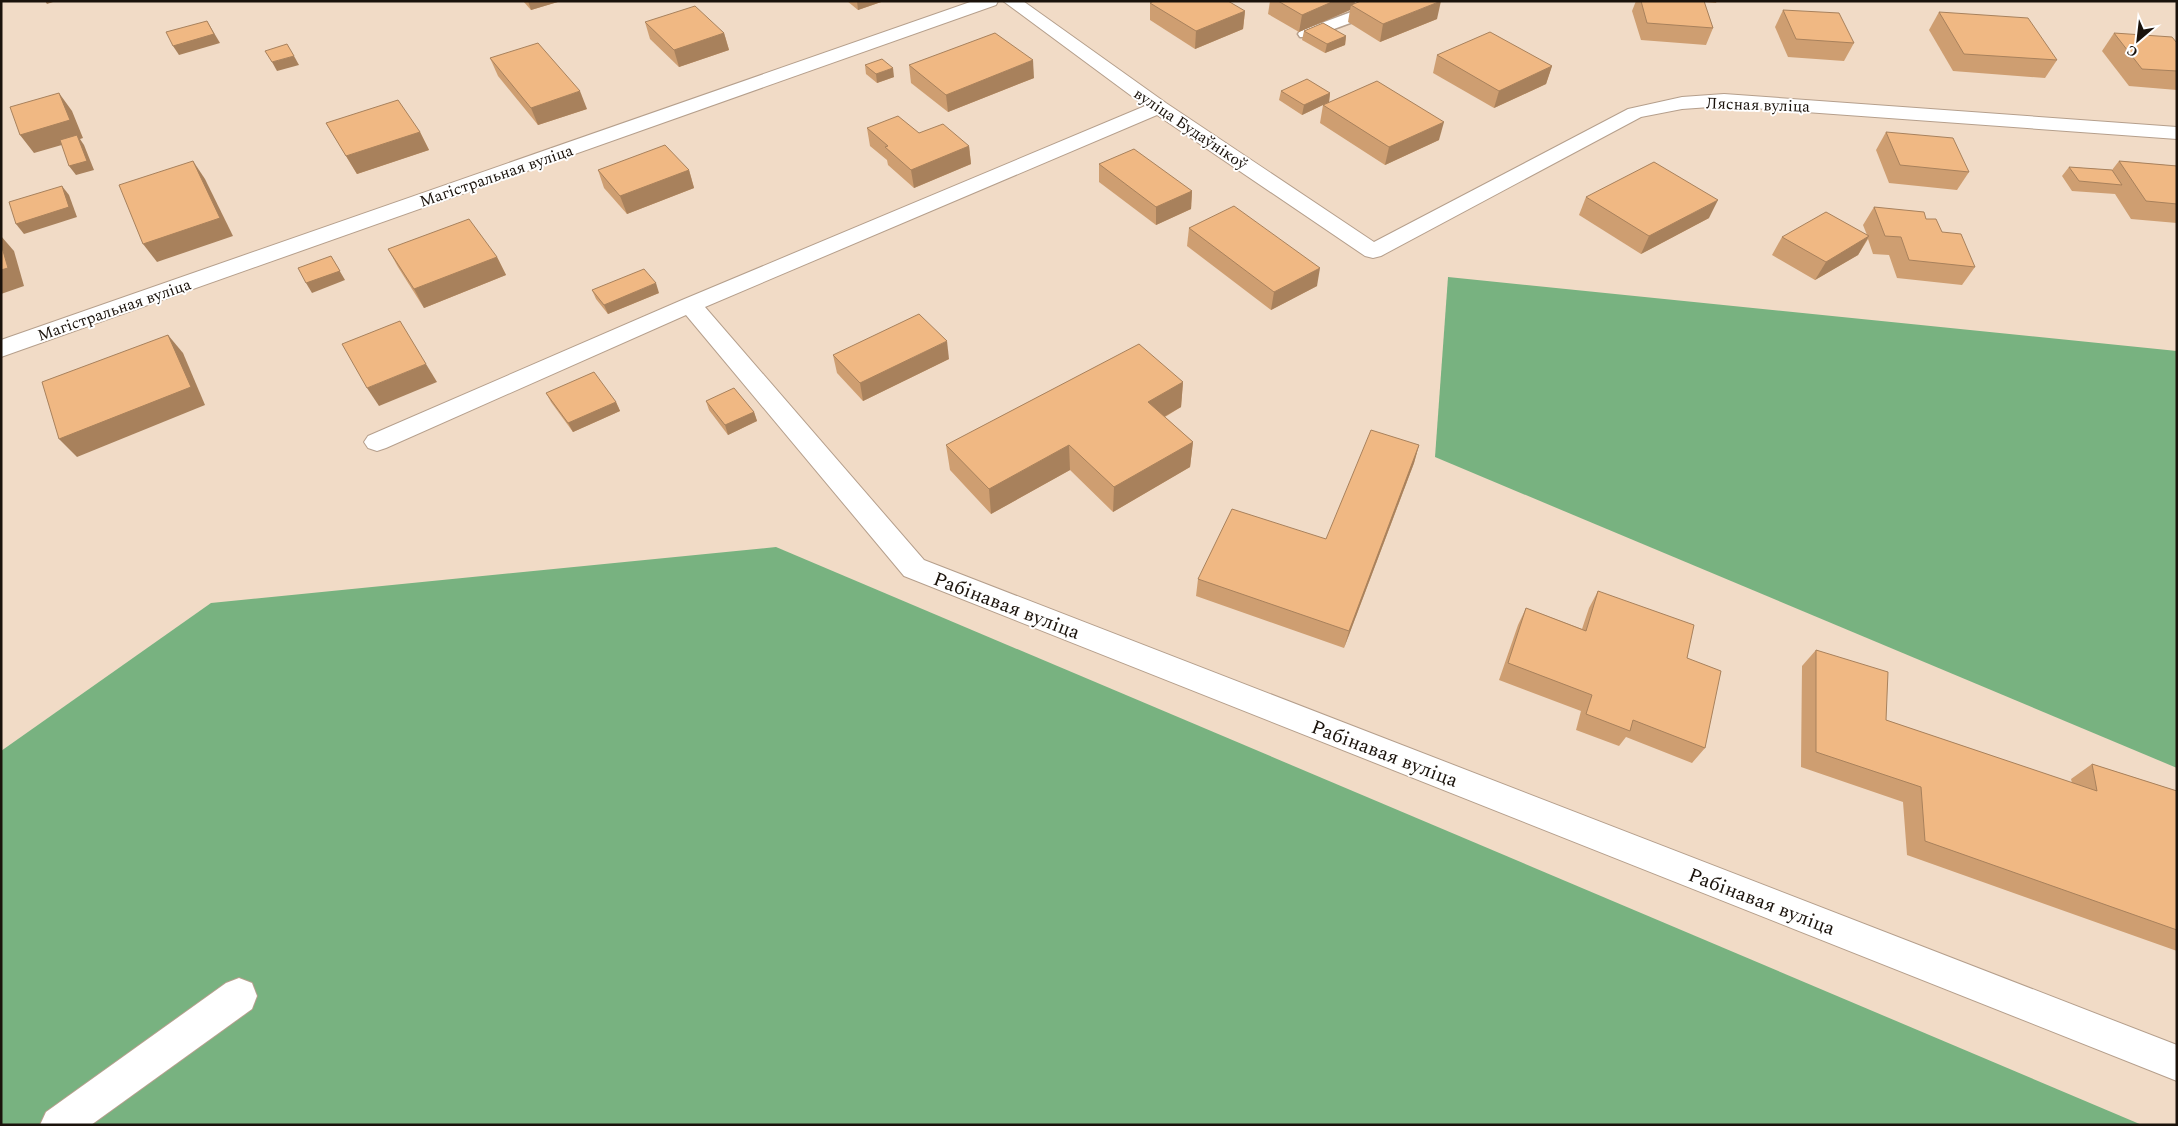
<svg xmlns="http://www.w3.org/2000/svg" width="2178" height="1126" viewBox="0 0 2178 1126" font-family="Spectral,serif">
  <rect width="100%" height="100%" fill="#f1dbc6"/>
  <g fill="#78b280">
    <polygon points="1448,277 2177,351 2177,768 1435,457"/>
    <polygon points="776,547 2142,1125 1,1125 1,751 211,603"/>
  </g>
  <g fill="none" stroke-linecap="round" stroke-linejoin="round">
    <g stroke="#b59f8c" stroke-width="3">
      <polygon id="lane" points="1381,1 1404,1 1402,4 1312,37 1300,37 1298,34 1300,31"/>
    </g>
    <g stroke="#b59f8c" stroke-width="2">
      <g id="street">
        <polygon points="973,1 998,1 996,5 1,357 1,340"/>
        <polygon points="1003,1 1023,1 1166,103 1374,242 1628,109 1682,97 1724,94 2177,127 2177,139 1724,106 1682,109 1641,117 1381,256 1373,258 1365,256 1157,115 705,307 924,560 2177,1045 2177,1081 904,576 686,315 386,448 377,451 368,448 364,442 368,436 682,300 1145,106"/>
        <polygon points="239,978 252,983 257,996 252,1009 91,1125 40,1125 46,1112 226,983"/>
      </g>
    </g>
    <use href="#lane" fill="#fff" fill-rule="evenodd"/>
    <use href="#street" fill="#fff" fill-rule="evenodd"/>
  </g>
  <g fill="#ce9e71">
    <polygon points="523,1 561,1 531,10"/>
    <polygon points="847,1 884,1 858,10"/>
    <polygon points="1270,1 1355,1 1354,4 1437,19 1380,42 1348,22 1350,10 1299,32 1268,14"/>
    <polygon points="1636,1 1717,1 1716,3 1704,2 1713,28 1706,45 1641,40 1632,11"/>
    <polygon points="1150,3 1245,11 1243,29 1195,49 1150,20"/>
    <polygon points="1783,10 1854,43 1844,61 1788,57 1775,27"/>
    <polygon points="1939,12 2057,60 2045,78 1953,71 1929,30"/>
    <polygon points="645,22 724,33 729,50 679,67 650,39"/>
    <polygon points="1304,31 1346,36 1345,45 1325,53 1302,40"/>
    <polygon points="2114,33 2177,43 2177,90 2129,86 2102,51"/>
    <polygon points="1437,55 1552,66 1546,84 1494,108 1433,73"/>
    <polygon points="490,58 587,109 538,125 498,76"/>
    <polygon points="865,65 894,77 877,83 866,74"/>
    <polygon points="909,65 1034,78 948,112 911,83"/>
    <polygon points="1281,91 1330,93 1329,102 1439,140 1385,165 1320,123 1323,105 1302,115 1279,100"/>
    <polygon points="326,123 420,132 429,150 357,174"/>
    <polygon points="867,128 919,133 969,146 971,164 914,188 888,165 887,160 870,146"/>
    <polygon points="1886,132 1969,172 1957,190 1889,183 1876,150"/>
    <polygon points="2119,161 2177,166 2177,223 2131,219 2115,194 2072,191 2062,176 2069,167 2112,170"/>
    <polygon points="1099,164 1192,191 1191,209 1156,225 1099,182"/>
    <polygon points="598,170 689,170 694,188 627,214 604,188"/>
    <polygon points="1586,197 1709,218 1641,254 1579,215"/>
    <polygon points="1874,207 1926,219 1942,232 1975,267 1962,285 1897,278 1889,255 1873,254 1868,239 1858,255 1815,280 1772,255 1782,237 1867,235 1863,225"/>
    <polygon points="1189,228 1317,286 1271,310 1187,246"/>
    <polygon points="388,249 497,257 506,275 424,308 398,267"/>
    <polygon points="592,290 659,293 608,314 596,299"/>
    <polygon points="833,355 949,359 863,401 837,373"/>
    <polygon points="1183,382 1181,407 1165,417 1193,442 1190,467 1113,512 1070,470 991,514 950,470 946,445"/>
    <polygon points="546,393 616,402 620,411 573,432 551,402"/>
    <polygon points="706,401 754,412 757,421 728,435 709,410"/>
    <polygon points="1419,445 1414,463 1344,648 1196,596 1198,579 1326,539"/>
    <polygon points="1598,591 1687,658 1705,748 1692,763 1626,737 1619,746 1576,730 1581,711 1499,680 1518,625 1526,608 1582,629 1589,608"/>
    <polygon points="1816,650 1886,720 2072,783 2071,779 2092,764 2177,791 2177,951 1907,855 1903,802 1801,767 1802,666"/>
  </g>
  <g fill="#a8815c">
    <polygon points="45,1 56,1 47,4"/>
    <polygon points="528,1 561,1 531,10"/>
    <polygon points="857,1 884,1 858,10"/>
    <polygon points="1334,1 1355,1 1354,6 1351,5 1350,10 1299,32 1302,15"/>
    <polygon points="1441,1 1437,19 1380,42 1383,24"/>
    <polygon points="1245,11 1243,29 1195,49 1196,31"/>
    <polygon points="207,21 220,43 179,55 173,46"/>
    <polygon points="724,33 729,50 679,67 674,50"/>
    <polygon points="1346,36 1345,45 1325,53 1327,44"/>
    <polygon points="294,56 299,65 277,71 272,62"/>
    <polygon points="1033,60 1034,78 948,112 946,95"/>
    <polygon points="1552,66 1546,84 1494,108 1499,91"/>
    <polygon points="893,68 894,77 877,83 876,74"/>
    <polygon points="580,91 587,109 538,125 531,108"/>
    <polygon points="59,93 72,111 83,138 80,139 84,145 94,170 76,175 69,166 79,140 34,153 20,135"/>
    <polygon points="1330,93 1329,102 1302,115 1304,105"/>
    <polygon points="1444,122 1439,140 1385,165 1389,147"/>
    <polygon points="420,132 429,150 357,174 346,156"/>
    <polygon points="969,146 971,164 914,188 911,170"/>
    <polygon points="193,161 205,179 233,236 157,262 143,244"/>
    <polygon points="689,170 694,188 627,214 620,196"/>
    <polygon points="62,186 69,195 77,217 24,234 16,224"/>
    <polygon points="1192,191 1191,209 1156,225 1156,207"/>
    <polygon points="1718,200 1709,218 1641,254 1649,236"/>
    <polygon points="1,236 14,251 24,286 1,294"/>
    <polygon points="1869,236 1858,255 1815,280 1826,262"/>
    <polygon points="331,256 345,280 312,293 306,283"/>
    <polygon points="497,257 506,275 424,308 414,289"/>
    <polygon points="1320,268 1317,286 1271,310 1274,292"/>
    <polygon points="656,283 659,293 608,314 604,305"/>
    <polygon points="168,335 183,353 205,405 77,457 59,439"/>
    <polygon points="947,341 949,359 863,401 860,383"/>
    <polygon points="426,364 437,382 379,406 367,388"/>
    <polygon points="1183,382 1181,407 1146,427 1148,402"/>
    <polygon points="616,402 620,411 573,432 568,423"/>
    <polygon points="754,412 757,421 728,435 725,425"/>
    <polygon points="1193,442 1190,467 1113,512 1114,487"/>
    <polygon points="1069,445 1070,470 991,514 989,489"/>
    <polygon points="1419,445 1414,463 1344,648 1349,631"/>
  </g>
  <g fill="#f0b883" stroke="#a8815c">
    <polygon points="1154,1 1228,1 1245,11 1196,31 1150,3"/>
    <polygon points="1278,1 1334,1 1302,15"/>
    <polygon points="1361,1 1441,1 1383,24 1351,5"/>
    <polygon points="1641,1 1704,1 1713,28 1647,23"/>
    <polygon points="695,6 724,33 674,50 645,22"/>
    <polygon points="1783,10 1839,13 1854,43 1796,39"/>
    <polygon points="1939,12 2028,18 2057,60 1964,54"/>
    <polygon points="207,21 214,34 173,46 166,32"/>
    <polygon points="1323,23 1346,36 1327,44 1304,31"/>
    <polygon points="1490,32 1552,66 1499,91 1437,55"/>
    <polygon points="995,33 1033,60 946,95 909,65"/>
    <polygon points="2114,33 2172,37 2177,43 2177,71 2142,69"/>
    <polygon points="538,43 580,91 531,108 490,58"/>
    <polygon points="287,44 294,56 272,62 265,51"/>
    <polygon points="882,59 893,68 876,74 865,65"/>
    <polygon points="1307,79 1330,93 1304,105 1281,91"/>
    <polygon points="1377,81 1444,122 1389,147 1323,105"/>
    <polygon points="59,93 70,120 20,135 10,107"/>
    <polygon points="398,100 420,132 346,156 326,123"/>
    <polygon points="898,116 919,133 943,124 969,146 911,170 885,147 888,146 867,128"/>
    <polygon points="1886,132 1953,138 1969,172 1900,165"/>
    <polygon points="77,135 87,161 69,166 60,140"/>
    <polygon points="665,145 689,170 620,196 598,170"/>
    <polygon points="1134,149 1192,191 1156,207 1099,164"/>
    <polygon points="193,161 220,218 143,244 119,185"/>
    <polygon points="2119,161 2177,166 2177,204 2146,201"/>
    <polygon points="1654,162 1718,200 1649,236 1586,197"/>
    <polygon points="2069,167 2112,170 2122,185 2079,181"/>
    <polygon points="62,186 69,207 16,224 9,202"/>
    <polygon points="1234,206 1320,268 1274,292 1189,228"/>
    <polygon points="1874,207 1924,212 1926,219 1936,219 1942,232 1961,234 1975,267 1909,260 1901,237 1885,236"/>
    <polygon points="1826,212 1869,236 1826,262 1782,237"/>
    <polygon points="469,219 497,257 414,289 388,249"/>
    <polygon points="1,244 8,268 1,270"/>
    <polygon points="331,256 340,271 306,283 298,268"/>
    <polygon points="644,269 656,283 604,305 592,290"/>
    <polygon points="919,314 947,341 860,383 833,355"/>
    <polygon points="400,321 426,364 367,388 342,344"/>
    <polygon points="168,335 191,387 59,439 42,382"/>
    <polygon points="1139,344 1183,382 1148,402 1193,442 1114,487 1069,445 989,489 946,445"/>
    <polygon points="594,372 616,402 568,423 546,393"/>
    <polygon points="734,388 754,412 725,425 706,401"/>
    <polygon points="1371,430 1419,445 1349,631 1198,579 1232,509 1326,539"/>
    <polygon points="1598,591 1694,625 1687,658 1721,671 1705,748 1633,720 1630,731 1586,714 1592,695 1508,663 1526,608 1586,631"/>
    <polygon points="1816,650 1888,672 1886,720 2097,791 2092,764 2177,791 2177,930 1925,841 1921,787 1816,752"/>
  </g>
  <g text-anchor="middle" stroke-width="4" stroke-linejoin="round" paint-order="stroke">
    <g font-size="16" fill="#1a120b" stroke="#fff">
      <text transform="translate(1758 104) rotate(2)" y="6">Лясная вуліца</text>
      <text transform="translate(1191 128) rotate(34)" y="6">вуліца Будаўнікоў</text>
      <text transform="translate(496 175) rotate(-19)" y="6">Магістральная вуліца</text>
      <text transform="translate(114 309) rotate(-19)" y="6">Магістральная вуліца</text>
    </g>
    <g font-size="20" fill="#1a120b" stroke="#fff">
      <text transform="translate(1007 605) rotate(21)" y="7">Рабінавая вуліца</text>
      <text transform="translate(1385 753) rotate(21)" y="7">Рабінавая вуліца</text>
      <text transform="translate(1762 901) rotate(21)" y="7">Рабінавая вуліца</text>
    </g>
  </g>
  <rect width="2178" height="1126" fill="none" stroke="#1a120b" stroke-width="5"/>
  <g transform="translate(2138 40) rotate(208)" stroke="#ffffff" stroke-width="4" paint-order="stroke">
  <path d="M0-4L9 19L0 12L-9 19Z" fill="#1a120b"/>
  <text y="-8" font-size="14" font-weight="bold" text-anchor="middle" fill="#1a120b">С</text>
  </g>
</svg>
